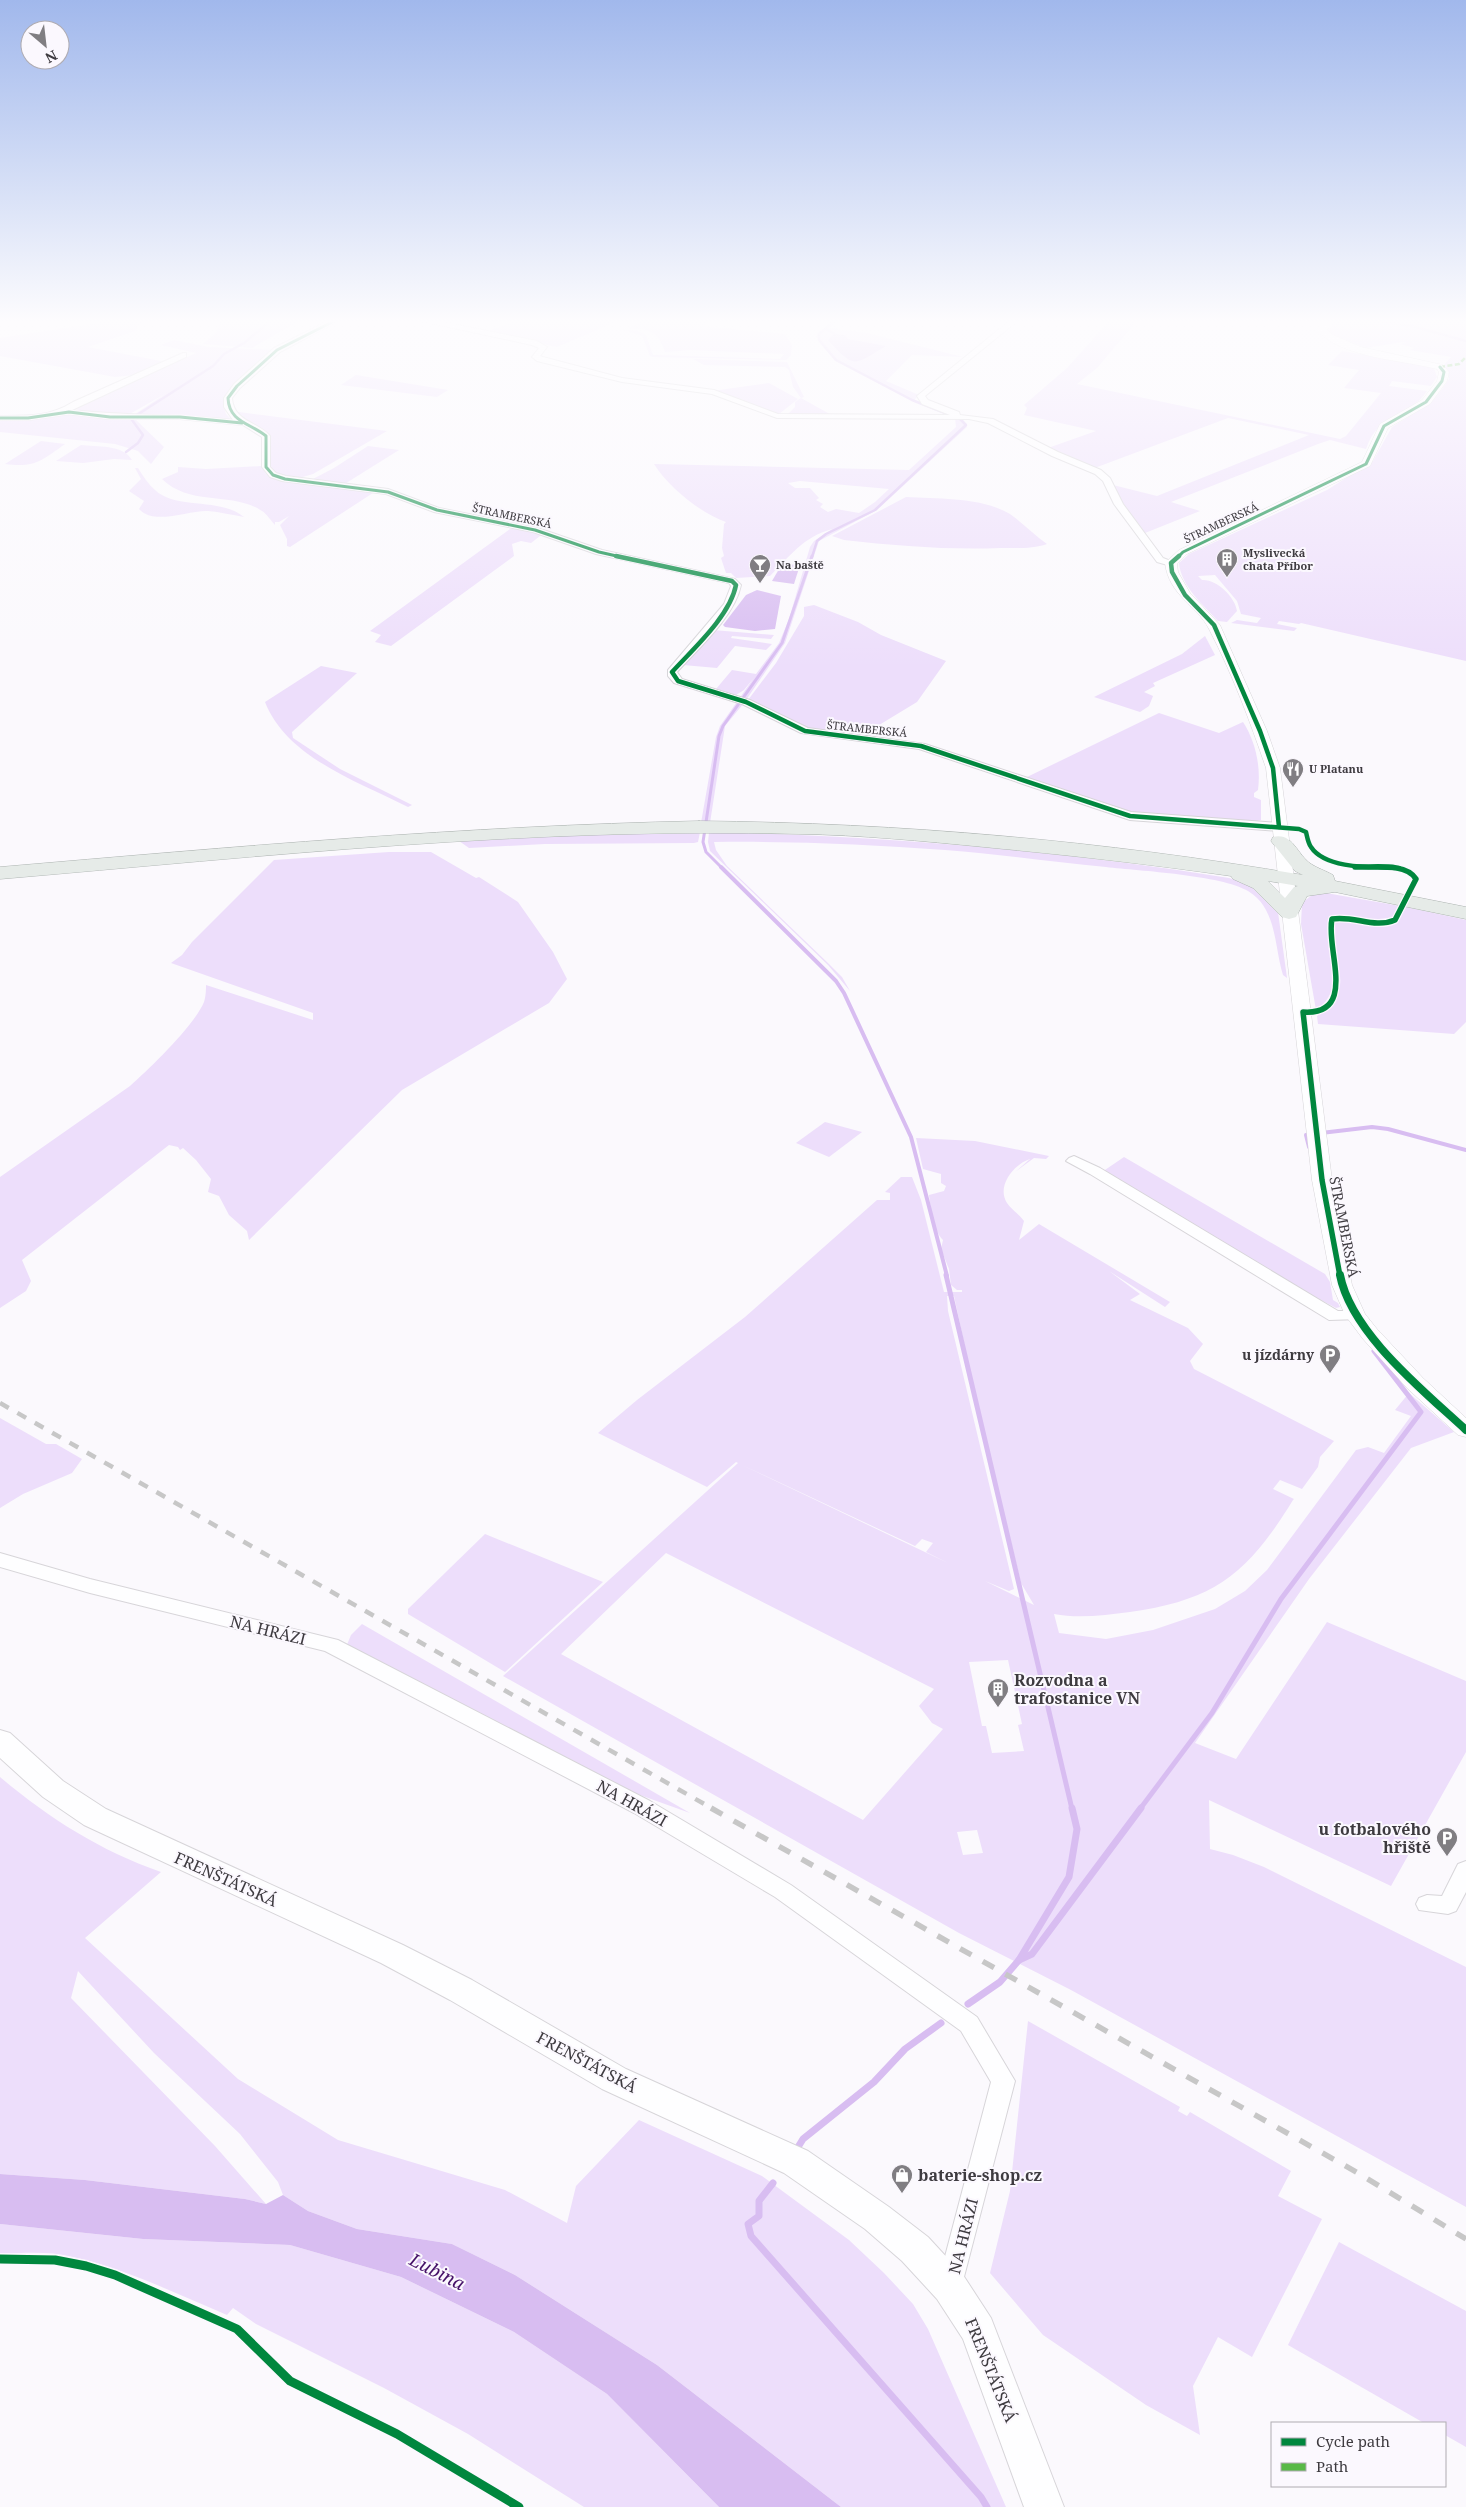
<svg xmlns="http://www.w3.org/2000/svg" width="1466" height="2507" viewBox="0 0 1466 2507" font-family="'Noto Serif',serif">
  <rect width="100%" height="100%" fill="#fbf9fd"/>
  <g fill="#eddefb" fill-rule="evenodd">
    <polygon points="129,318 142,320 135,331 88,347 161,361 159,364 134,375 115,377 0,356 0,338"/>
    <polygon points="222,318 304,318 252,348 203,344 216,333"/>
    <polygon points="526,318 625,318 557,347 484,332"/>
    <path d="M651,318H712L703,326L785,334L792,345L791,355L786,360L653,357L650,356L642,336L621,329L638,331L646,335L653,355H656L780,359L784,354L691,350L665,352C657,329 649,330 628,328Z"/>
    <path d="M835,318H842L830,328L867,333L963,357L912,355L886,381L919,395L914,400L963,419L967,427L877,510L819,541L785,643L744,703L725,726L710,823H701L716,737L720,726L753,679L744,690L736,695L716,689L732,670L756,674L779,643L789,619L810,547L814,541L832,529C803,537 790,556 770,576L736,578L731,573H726L721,558L724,556L722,548L724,524L726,522C702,514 668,487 654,464L909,470L956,427L955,418L910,400L834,360L816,337L817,334ZM800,481L889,489L875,502L859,513L836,509L828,512L820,507L823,504L816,500L819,498L810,488H795L788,483Z"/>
    <path d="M1336,318H1466V661L1301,623L1299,624L1279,621L1277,624L1297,628L1294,631L1231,623L1237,620L1257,623L1261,618L1241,614L1237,601L1215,575L1198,576L1202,580C1217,579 1235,597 1237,611L1227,622L1218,621C1203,605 1181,586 1179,563L1189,554L1327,490L1373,461L1392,427L1430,403L1442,389L1449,379V374L1443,366L1451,357L1410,350L1414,348L1400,344L1405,343L1403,342L1366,348L1329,333V330Z"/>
    <path d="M1130,319L1138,320L1097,368L1077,384L1340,439L1346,436L1381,393L1344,388L1359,370L1328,365L1342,351L1423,365L1434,368L1437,377L1431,386L1392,381L1389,386L1427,391C1410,418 1379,410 1366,449L1330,440L1318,444L1171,502L1200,511L1145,533L1109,484L1157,496L1309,435L1228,418L1092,469L1048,448L1096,431L1024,415L1027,408L1024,405L1067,368L1110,320L1122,322Z"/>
    <path d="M174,340L209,347L274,350C254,365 234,381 223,404L226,414L234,422L179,416L129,418L165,394L128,415L110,416L75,409L74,408L196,353L161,345Z"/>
    <polygon points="693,359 787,362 804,397 801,398 793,387 789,370 785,367 704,365"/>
    <polygon points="356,375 448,390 437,397 341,385"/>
    <polygon points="769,383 798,399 779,414 782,416 712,391"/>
    <polygon points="801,398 835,417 787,415 795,407 795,402"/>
    <path d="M231,411L387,431L313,474L296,479L275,475C266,462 274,449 268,435Z"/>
    <polygon points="66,413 135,419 164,447 151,464 138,451 115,444 0,432 0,418"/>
    <path d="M41,441L65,444C41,461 35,468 5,464Z"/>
    <path d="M81,445C96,447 123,444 132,460L114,459L83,463L56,461Z"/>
    <polygon points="368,446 399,450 343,485 309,481 334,468"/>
    <path d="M262,466L266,474L295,483L376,491L290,547L287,546V539L280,525L289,516L279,522H275V525C271,521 267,514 262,511C232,491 191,507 162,479L178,472V467L206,469Z"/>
    <path d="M135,468H138C143,476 148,484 155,490C176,510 219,497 244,517C232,515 220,512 208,511C189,510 154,526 139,509L144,501L129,491L141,479Z"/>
    <path d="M906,497C939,499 981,497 1010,514C1023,523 1034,535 1047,544C1033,549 1016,548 1001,548C948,550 897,546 844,540L832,536Z"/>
    <polygon points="516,527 544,533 531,543 521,541 512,544 514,556 391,646 375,642 381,635 370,631 510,529"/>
    <polygon points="814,605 858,622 881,635 946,661 917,702 861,736 806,729 748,700 776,663 804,616 804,607"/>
    <polygon points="713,630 774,635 771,639 732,636 731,638 772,644 766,650 735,646 717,668 683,665"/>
    <polygon points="1205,636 1215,655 1153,683 1155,686 1144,692 1153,696 1149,706 1140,712 1094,697 1182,654"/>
    <path d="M321,666L357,673L292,732L293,738L340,769L412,805L408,807C359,782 287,758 265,702Z"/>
    <path d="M1159,713L1219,733L1243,722C1256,742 1261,767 1258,790L1254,793V797L1261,800V820L1253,822L1142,815L1105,806L1027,777Z"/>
    <polygon points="700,832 698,842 694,843 545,844 469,848 459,841 572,835"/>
    <path d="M709,832C883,836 1057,850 1229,878L1249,884L1278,912L1287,978L1283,975C1274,946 1277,908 1248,891C1221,875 1140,871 1106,867C1053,862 999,854 945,850C868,844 791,841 714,842L716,850L727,866L829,964L842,977L850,991L828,965L710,851L708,842Z"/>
    <path d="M389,852H431L476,878L479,877L518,902L553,952L567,979L549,1003L402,1090L249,1240L247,1231L229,1215L219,1196L208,1192L211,1179L196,1160L183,1148L180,1150L178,1147L169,1145L22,1260L31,1281L26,1291L0,1308V1177L130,1086C150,1068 194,1026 204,1002C206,996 206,989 206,985L313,1020V1013L171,963L182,955L192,942L274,860Z"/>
    <path d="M1326,893L1400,906C1397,910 1395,917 1391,920C1378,931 1346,906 1328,920C1325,953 1349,988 1316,1010L1301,924L1302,903L1312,895Z"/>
    <path d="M1406,907L1466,920V1022L1454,1034L1318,1024L1317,1016C1361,985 1328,965 1334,922C1352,908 1381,938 1398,921C1401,917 1403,911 1406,907Z"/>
    <polygon points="825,1122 862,1132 829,1157 796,1143"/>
    <path d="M916,1138L975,1141L1049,1156L1046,1159L1034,1158L1015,1172L1030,1159C1014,1164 996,1186 1007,1203C1012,1210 1019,1214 1024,1221L1019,1240L1039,1224L1170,1302L1165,1307L1109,1271L1140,1294L1130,1300L1188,1328L1203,1344L1190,1361L1194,1369L1334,1441L1320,1457L1318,1467L1302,1489L1280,1480L1273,1489L1294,1499L1293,1500C1248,1573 1216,1600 1130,1612C1105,1615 1079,1619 1054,1614L1059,1633L1106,1639L1153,1630L1215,1609L1245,1591L1267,1570L1356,1450L1368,1447L1384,1453L1411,1416L1395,1410L1409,1393L1454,1432L1411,1448L1309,1579L1195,1743L1236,1759L1327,1622L1466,1681V1752L1391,1886L1209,1800L1210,1849L1233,1855L1264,1867L1466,1967V2207L1071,1990L959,1933L503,1676L738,1463L736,1462L707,1487L598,1433L637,1400L745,1317L877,1200H890V1193L885,1192L901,1177H912L921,1200L944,1292H962V1290H957L951,1285L949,1269L941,1249L943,1240C933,1230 931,1209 929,1195L944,1191L946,1186L941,1183V1174L923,1169ZM947,1296H954L976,1398L1021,1583L1034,1605L985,1581L1009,1591L1014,1589L948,1311ZM742,1465L915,1546L922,1539L933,1543L926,1552L948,1563ZM666,1553L934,1689L919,1706L932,1723L943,1729L863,1820L561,1654ZM1008,1660L1022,1724L1018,1725L1024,1751L992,1753L986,1726H982L969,1662ZM977,1830L983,1853L963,1855L957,1832Z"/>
    <polygon points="1124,1157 1325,1274 1330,1282 1333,1300 1338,1303 1340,1307 1336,1308 1321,1300 1317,1300 1102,1172"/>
    <polygon points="0,1418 46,1444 56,1444 82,1459 72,1473 23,1494 0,1508"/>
    <polygon points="485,1534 603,1582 505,1672 408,1614 408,1609"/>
    <polygon points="362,1624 690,1813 598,1780 346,1647 351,1635"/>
    <path d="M0,1777C50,1819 99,1850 161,1872L85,1938L238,2079L338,2140L505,2190L567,2223L576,2186L639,2120L762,2176L849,2240L884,2273L913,2304L928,2329L1006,2507H841L657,2365L515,2275L452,2244L357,2229L308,2211L283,2195L278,2182L240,2134L154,2053L78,1971L71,1998L215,2146L266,2204L245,2199L85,2180L0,2174Z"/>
    <polygon points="1028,2021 1180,2107 1178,2111 1187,2116 1190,2112 1291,2171 1278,2196 1322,2219 1252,2357 1218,2337 1193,2386 1200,2435 1146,2405 1043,2335 990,2273 1010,2191"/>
    <path d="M0,2224L143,2239L290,2245L401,2277L514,2332L607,2394L719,2507H584L468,2434L384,2388L256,2324L233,2308L227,2315C177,2294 126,2269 73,2257C49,2251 24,2253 0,2254Z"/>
    <polygon points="1339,2242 1466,2311 1466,2447 1445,2435 1445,2423 1424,2423 1288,2345"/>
  </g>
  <g fill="#d8bdf1">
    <path d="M833,334L845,335L848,339L886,346C854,365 855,370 828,340Z"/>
    <polygon points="782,564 800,565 794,584 772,581"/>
    <polygon points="757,590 781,596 775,629 755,631 725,627 723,625 746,595"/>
    <polygon points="0,2174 85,2180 245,2199 266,2204 283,2195 308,2211 357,2229 452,2244 515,2275 657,2365 841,2507 719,2507 607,2394 514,2332 401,2277 290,2245 143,2239 0,2224"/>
  </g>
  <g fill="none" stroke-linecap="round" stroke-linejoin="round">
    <g stroke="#d8bdf1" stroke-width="2.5">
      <polyline points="1373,320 1412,326 1466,341"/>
      <polyline points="826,329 841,338"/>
      <polyline points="137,415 213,366 224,354 244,343 274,318"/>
      <polyline points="126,452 138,443 143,435 132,420"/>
      <polyline points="812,557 817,541 826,534 875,510 966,425 960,419 912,400 836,360 819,340 819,334 838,318"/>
    </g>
    <polyline stroke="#d8bdf1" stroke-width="3" points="722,868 706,852 703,842 719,736 723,726 782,643 812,556"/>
    <g stroke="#d8bdf1" stroke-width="4">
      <polyline points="721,867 836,981 844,993 911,1137 947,1276"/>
      <polyline points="1321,1133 1372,1127 1388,1129 1466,1150"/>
      <polyline points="1309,1147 1306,1135 1311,1134"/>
    </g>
    <g stroke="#d8bdf1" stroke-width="5">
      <polyline points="946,1275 1072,1809"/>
      <polyline points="1140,1809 1212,1713 1281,1599 1421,1412 1374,1351"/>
    </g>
    <g stroke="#d8bdf1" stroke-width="7">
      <polyline points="1019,1960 1032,1954 1141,1808"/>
      <polyline points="968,2004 1000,1982 1019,1960 1069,1877 1077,1829 1072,1808"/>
      <polyline points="795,2152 803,2139 874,2082 905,2049 941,2023"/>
      <polyline points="773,2183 759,2201 759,2216 748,2224 751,2236 981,2497 987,2507"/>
    </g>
    <g stroke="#d7d5d9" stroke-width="2">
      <g id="minor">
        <path d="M334,318H343L280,352L240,388L232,398C234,422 257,421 270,436V467L276,473L286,476L388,489L439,508L538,528L602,550L735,579L741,585C735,616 698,649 677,672L682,679L750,700L808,728L925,744L1131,812L1279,823L1285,827L1279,831L1130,820L919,749L801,733L742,704L674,683L668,676V670L724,604L731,586L729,583L596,554L533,532L434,512L386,494L282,481L270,477L262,467V437L243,425L180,419H110L69,414L28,420H0V416C27,416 49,417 73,402L183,353H186V357L72,410C126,416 179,414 233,420L224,407V398L234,384L274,348Z"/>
        <polygon points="407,318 423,318 537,341 547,347 540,356 543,357 622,378 714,390 778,414 950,415 922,404 917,396 1013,318 1021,318 925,396 928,400 959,412 960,415 993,419 1058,452 1101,470 1110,478 1123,504 1163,558 1176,563 1171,566 1157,562 1114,504 1103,481 1095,474 1052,456 988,423 969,419 777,418 712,394 622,382 537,361 532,357 539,348 532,345"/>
        <polygon points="1074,1156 1100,1168 1338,1311 1361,1311 1363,1315 1361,1319 1329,1320 1090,1174 1066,1161 1069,1158"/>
        <polygon points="0,1553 90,1579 338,1640 650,1801 791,1885 977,2017 1015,2081 959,2296 950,2299 941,2296 937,2287 991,2082 961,2031 775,1897 634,1813 325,1651 90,1593 0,1567"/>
        <polygon points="1466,1861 1466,1892 1456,1911 1448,1914 1419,1910 1416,1904 1419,1898 1427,1895 1442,1896 1458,1864"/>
      </g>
    </g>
    <g stroke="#d7d5d9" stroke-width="1">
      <path id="tertiary" d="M1324,318H1333L1327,330L1333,335L1361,347L1443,365L1449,372L1447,381L1430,404L1388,428L1370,466L1187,554L1177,564L1178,572L1190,593L1220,625L1267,731L1280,768L1332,1180L1352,1285L1365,1314L1377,1329L1423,1378L1466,1418V1437L1458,1435L1407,1388L1363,1339L1345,1315L1332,1285L1312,1180L1266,768C1250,721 1232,673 1209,629C1197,605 1169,596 1165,563L1179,550L1362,462L1380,424L1422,400L1437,381L1439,372L1437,369C1403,360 1340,358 1317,330Z"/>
    </g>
    <g stroke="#d7d5d9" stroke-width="2">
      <polygon id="secondary" points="0,1730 10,1733 63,1781 106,1809 403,1945 472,1980 626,2069 808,2151 889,2207 928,2237 963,2275 991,2318 1064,2507 1024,2507 963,2339 937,2299 902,2261 865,2229 784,2173 602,2089 450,2000 381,1963 84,1825 43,1797 0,1758"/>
    </g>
    <g stroke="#adb4b1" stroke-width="1">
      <path id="primary" d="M699,821C901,823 1104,841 1303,875L1295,871L1271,841L1273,837C1293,832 1297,855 1311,864C1317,868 1326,871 1333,875L1335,881L1466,907V919L1335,892L1307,896L1296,917L1289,919L1282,917L1253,888L1233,879L1231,876C1149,864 1067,855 984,847C922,841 861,835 799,834C532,827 266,856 0,879V867C233,847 465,826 699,821ZM1268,881L1298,886L1294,887L1285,898Z"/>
    </g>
    <use href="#minor" fill="#fefeff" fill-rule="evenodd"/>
    <use href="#tertiary" fill="#fefeff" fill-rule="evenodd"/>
    <use href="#secondary" fill="#fefeff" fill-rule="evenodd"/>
    <use href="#primary" fill="#e6ebe8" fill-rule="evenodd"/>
    <polyline stroke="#c7c7c7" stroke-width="4.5" stroke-dasharray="10 10" stroke-linecap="butt" points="0,1403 713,1809"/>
    <polyline stroke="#c7c7c7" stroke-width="5.5" stroke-dasharray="13 13" stroke-linecap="butt" points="711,1808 1358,2173 1466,2239"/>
    <polyline stroke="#58b947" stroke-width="2.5" stroke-dasharray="5 2.5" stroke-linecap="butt" points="1440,367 1459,364 1466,357"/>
    <g stroke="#fbf8fe" stroke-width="5">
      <g id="cycleway-far4">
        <path d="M340,318L277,350L237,386L228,398C229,422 250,423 266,436V467L273,475L285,479L388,492L437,510L535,530L599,552L621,557"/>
        <polyline points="0,418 28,418 69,412 110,417 180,417 242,423"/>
        <polyline points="1178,557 1183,552 1366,464 1384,426 1426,402 1442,381 1444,372 1440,367"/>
      </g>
    </g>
    <g stroke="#fbf8fe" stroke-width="6">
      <g id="cycleway-far3">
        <path d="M616,556L732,581L736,585C730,616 693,649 672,672L678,681L746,702L805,731L921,746L1130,816L1299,829L1306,832C1307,836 1308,843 1311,847C1326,870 1376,867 1399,868"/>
        <polyline points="1179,556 1171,563 1172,572 1185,595 1214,625 1260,731 1273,768 1279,827"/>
      </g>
    </g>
    <g stroke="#fbf8fe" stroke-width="8">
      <path id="cycleway-far2" d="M1340,1276L1322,1180L1303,1012C1359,1016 1325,948 1332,919C1354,915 1374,929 1395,920L1416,879C1406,862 1372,868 1355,867"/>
    </g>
    <g stroke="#fbf8fe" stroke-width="11">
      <path id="cycleway-far1" d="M1340,1275C1351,1333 1424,1391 1466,1430"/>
    </g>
    <g stroke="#fbf8fe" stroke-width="12">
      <polyline id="cycleway" points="0,2259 55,2260 86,2266 115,2275 237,2329 290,2381 397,2434 519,2507"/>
    </g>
    <use href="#cycleway-far4" stroke="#00873e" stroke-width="3"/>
    <use href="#cycleway-far3" stroke="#00873e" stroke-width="4.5"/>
    <use href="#cycleway-far2" stroke="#00873e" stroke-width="5.5"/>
    <use href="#cycleway-far1" stroke="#00873e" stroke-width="8"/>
    <use href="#cycleway" stroke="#00873e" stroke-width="9"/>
  </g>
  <linearGradient id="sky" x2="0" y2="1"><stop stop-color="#a1b8ec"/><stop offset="0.48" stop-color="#fdfcfe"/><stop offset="1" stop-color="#fdfcfe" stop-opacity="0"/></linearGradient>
  <rect width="1466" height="669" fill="url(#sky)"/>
  <defs>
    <g id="building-pin" transform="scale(1.125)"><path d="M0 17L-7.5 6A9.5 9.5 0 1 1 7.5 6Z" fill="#807e82" stroke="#fbf8fe"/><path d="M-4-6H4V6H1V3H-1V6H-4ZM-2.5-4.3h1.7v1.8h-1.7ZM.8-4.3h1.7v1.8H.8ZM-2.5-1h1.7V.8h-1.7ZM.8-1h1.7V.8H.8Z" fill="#fff"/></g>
    <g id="bar-pin" transform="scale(1.125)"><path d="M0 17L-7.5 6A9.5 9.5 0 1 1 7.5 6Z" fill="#807e82" stroke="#fbf8fe"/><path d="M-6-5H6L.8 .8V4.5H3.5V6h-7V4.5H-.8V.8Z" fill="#fff"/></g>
    <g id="restaurant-pin" transform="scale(1.125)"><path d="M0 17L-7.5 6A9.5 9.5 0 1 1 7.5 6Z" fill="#807e82" stroke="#fbf8fe"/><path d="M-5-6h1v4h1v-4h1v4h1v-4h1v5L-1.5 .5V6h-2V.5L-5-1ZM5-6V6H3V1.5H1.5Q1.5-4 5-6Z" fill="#fff"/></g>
    <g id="parking-pin" transform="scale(1.125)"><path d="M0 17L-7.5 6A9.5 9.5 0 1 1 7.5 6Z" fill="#807e82" stroke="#fbf8fe"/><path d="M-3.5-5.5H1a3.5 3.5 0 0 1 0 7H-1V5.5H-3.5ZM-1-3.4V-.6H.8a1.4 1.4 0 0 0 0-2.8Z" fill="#fff"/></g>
    <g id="shop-pin" transform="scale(1.125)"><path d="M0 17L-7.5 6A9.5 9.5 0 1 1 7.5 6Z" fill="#807e82" stroke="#fbf8fe"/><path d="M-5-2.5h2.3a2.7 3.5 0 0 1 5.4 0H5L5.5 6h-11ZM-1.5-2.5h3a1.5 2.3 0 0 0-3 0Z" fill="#fff"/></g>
  </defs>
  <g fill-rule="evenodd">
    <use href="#building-pin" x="1227" y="559"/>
    <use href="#bar-pin" x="760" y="565"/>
    <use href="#restaurant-pin" x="1293" y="769"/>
    <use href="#parking-pin" x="1330" y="1355"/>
    <use href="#building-pin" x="998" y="1689"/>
    <use href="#parking-pin" x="1447" y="1838"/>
    <use href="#shop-pin" x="902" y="2175"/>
  </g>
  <g text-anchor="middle" stroke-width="4" stroke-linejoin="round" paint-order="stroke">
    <g font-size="11" fill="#3e3b40" stroke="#fbf8fe">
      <text transform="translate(512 516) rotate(12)" y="4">ŠTRAMBERSKÁ</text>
      <text transform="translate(1221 523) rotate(-25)" y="4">ŠTRAMBERSKÁ</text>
      <text transform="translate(867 729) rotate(6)" y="4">ŠTRAMBERSKÁ</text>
    </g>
    <g font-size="11" font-weight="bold" fill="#3e3b40" stroke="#fbf8fe" text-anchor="start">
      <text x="1243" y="557">Myslivecká<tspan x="1243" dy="13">chata Příbor</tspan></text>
      <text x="776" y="569">Na baště</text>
      <text x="1309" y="773">U Platanu</text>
    </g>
    <g font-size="14" fill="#3e3b40" stroke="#fbf8fe">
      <text transform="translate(1344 1227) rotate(79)" y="5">ŠTRAMBERSKÁ</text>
    </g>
    <g font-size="14" font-weight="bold" fill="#3e3b40" stroke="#fbf8fe" text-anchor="end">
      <text x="1314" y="1360">u jízdárny</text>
    </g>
    <g font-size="16" fill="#3e3b40" stroke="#fbf8fe">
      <text transform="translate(268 1630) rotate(14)" y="6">NA HRÁZI</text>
      <text transform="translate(632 1803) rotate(29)" y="6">NA HRÁZI</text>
      <text transform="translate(226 1879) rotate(24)" y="6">FRENŠTÁTSKÁ</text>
      <text transform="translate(587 2062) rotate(28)" y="6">FRENŠTÁTSKÁ</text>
      <text transform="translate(963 2236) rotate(-76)" y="6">NA HRÁZI</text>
      <text transform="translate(991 2370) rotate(68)" y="6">FRENŠTÁTSKÁ</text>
    </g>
    <g font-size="16" font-weight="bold" fill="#3e3b40" stroke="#fbf8fe" text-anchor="start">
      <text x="1014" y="1686">Rozvodna a<tspan x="1014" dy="18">trafostanice VN</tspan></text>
      <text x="1431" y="1835" text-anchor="end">u fotbalového<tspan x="1431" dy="18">hřiště</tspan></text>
      <text x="918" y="2181">baterie-shop.cz</text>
    </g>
    <g font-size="18" font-style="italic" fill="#461268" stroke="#fbf8fe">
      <text transform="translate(437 2272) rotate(27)" y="6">Lubina</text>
    </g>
  </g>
  <rect x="1271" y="2422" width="175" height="65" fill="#fbf8fe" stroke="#afacb2"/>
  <rect x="1281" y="2438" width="25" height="8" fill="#00873e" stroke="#afacb2"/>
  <text x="1316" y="2447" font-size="15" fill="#3e3b40">Cycle path</text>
  <rect x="1281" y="2463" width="25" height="8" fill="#58b947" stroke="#afacb2"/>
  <text x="1316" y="2472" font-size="15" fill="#3e3b40">Path</text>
  <g transform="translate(45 45) rotate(152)"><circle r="24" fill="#fbf8fe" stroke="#afacb2"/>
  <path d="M0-4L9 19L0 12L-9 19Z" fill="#807e82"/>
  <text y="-8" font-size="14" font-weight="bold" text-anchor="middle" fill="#3e3b40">N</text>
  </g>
</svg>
